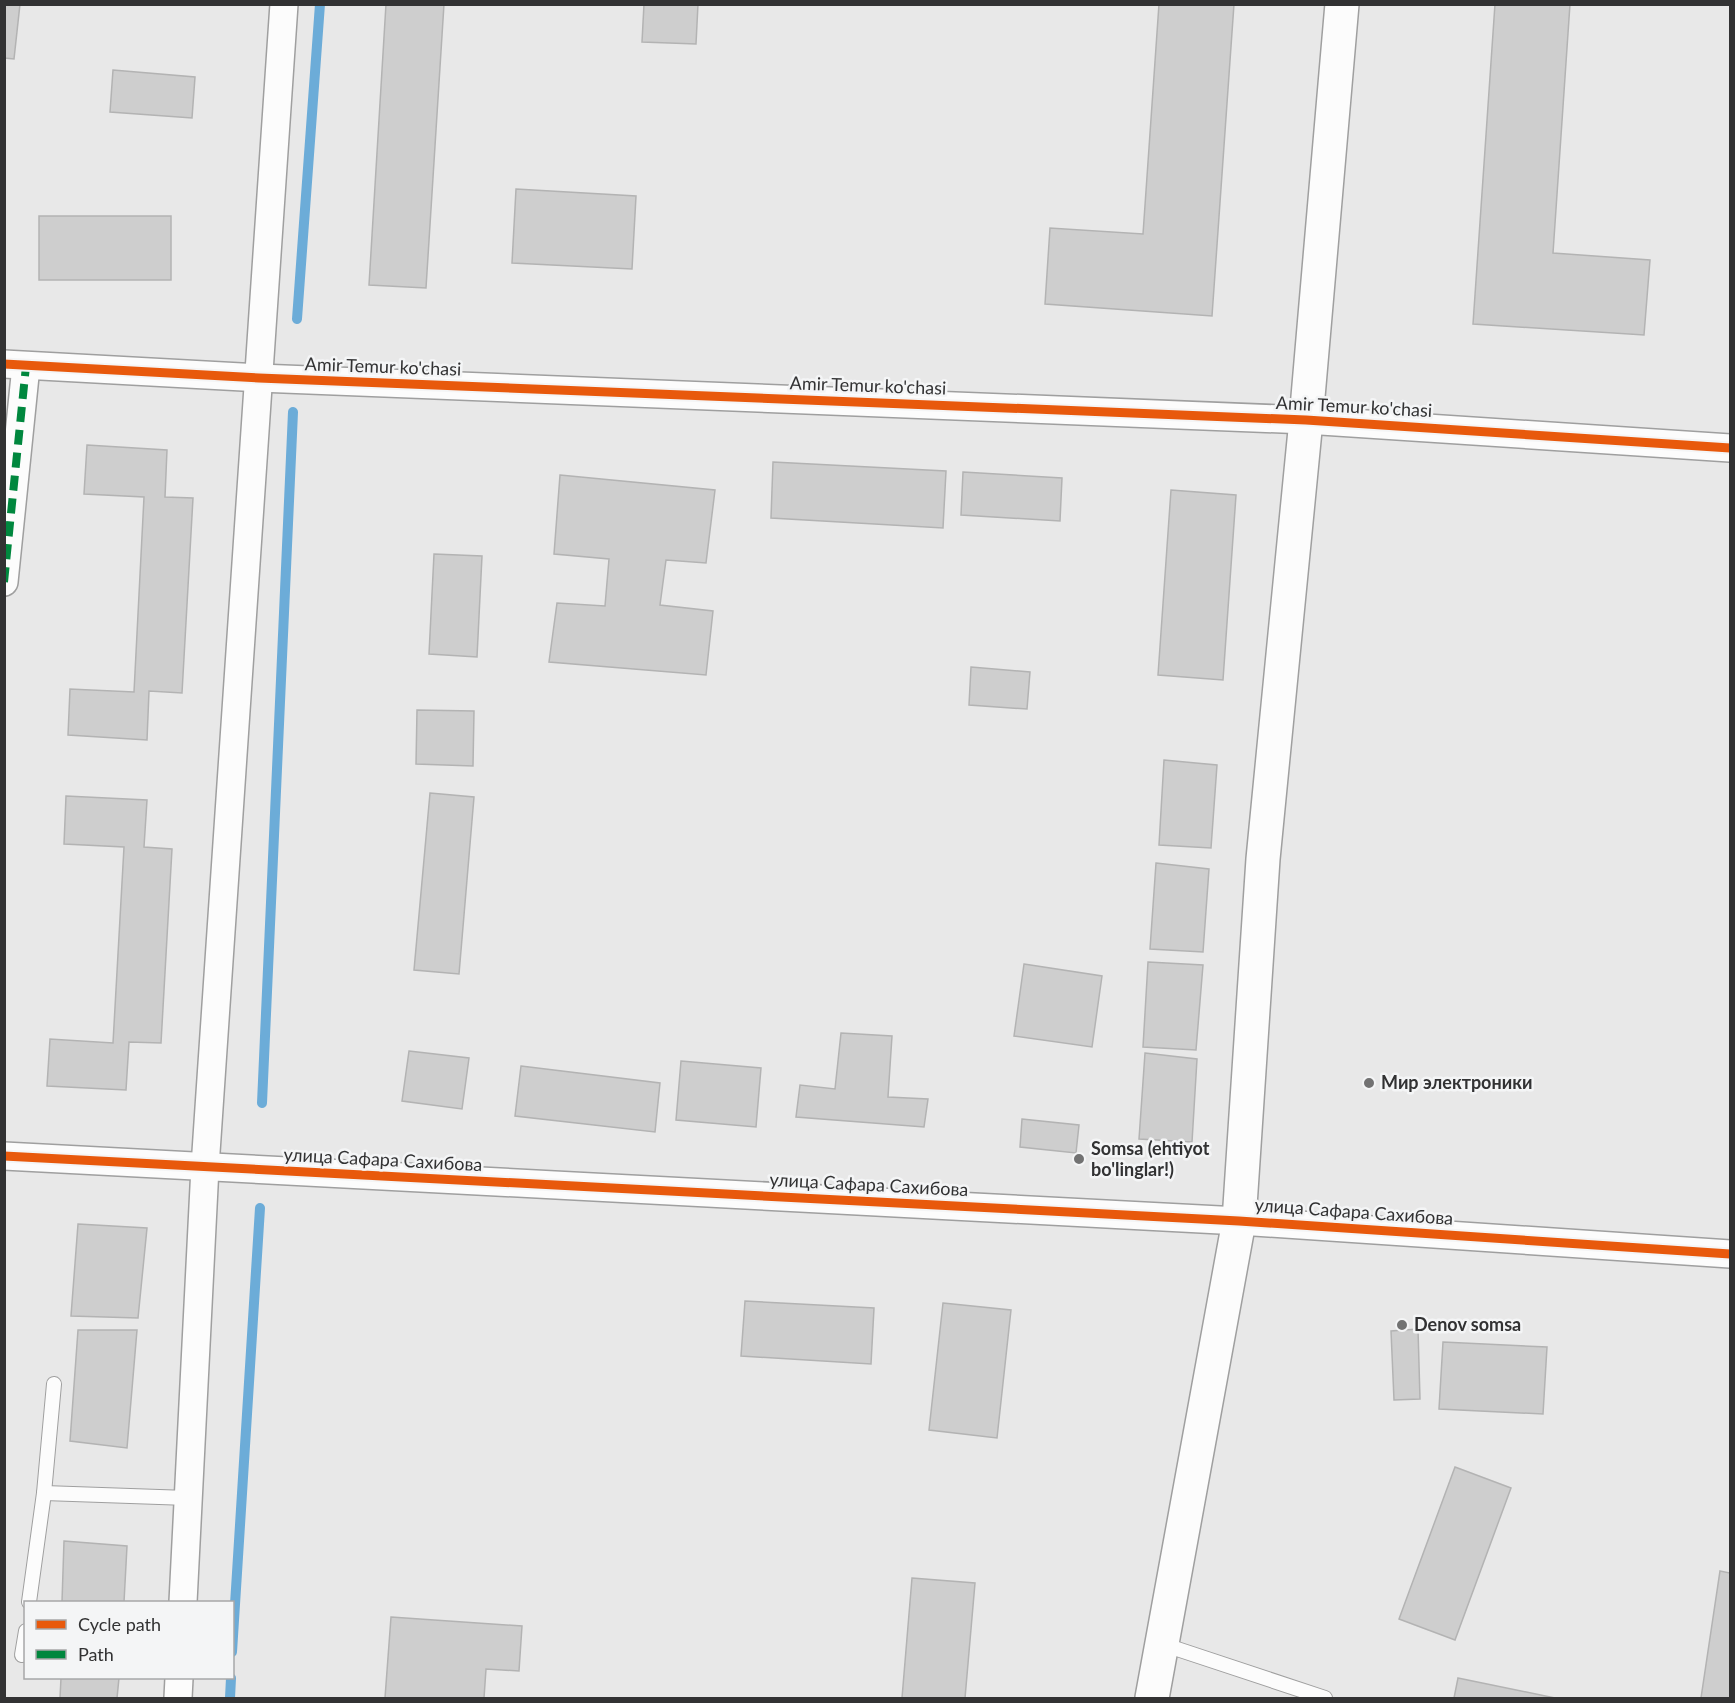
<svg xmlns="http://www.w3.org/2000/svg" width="1735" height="1703" viewBox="0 0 1735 1703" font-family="Lato,sans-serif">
  <rect width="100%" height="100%" fill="#e8e8e8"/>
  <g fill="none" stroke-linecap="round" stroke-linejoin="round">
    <g stroke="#6cacd8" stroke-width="10">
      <polyline points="297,319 320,4"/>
      <polyline points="262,1103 293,412"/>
      <polyline points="232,1652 260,1208"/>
      <polyline points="230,1698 231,1678"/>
    </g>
  </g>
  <g fill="#cecece" stroke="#b3b3b3" stroke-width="1.5">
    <polygon points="4,4 20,4 14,59 4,58"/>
    <polygon points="386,4 444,4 426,288 369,285"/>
    <polygon points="644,4 698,4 696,44 642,42"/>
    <polygon points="1159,4 1234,4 1212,316 1045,304 1050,228 1143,234"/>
    <polygon points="1495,4 1570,4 1553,253 1650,260 1644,335 1473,324"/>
    <polygon points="113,70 195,77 192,118 110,112"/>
    <polygon points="516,189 636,196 632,269 512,263"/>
    <rect x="39" y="216" width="132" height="64"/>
    <polygon points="87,445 167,450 165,497 193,498 182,693 149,691 147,740 68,735 70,689 134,692 144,497 84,494"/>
    <polygon points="773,462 946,471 943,528 771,518"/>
    <polygon points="963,472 1062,478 1060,521 961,515"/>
    <polygon points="560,475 715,490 706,563 666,560 660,605 713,611 706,675 549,662 557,603 605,606 609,559 554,554"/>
    <polygon points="1171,490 1236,495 1223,680 1158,675"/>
    <polygon points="434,554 482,556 477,657 429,654"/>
    <polygon points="971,667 1030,672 1027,709 969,705"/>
    <polygon points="417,710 474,711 473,766 416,764"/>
    <polygon points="1164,760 1217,765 1211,848 1159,845"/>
    <polygon points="430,793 474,797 459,974 414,970"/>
    <polygon points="66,796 147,800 144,847 172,849 161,1043 129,1042 126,1090 47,1086 50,1039 113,1043 124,847 64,844"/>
    <polygon points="1156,863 1209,869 1203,952 1150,949"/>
    <polygon points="1148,962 1203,965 1196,1050 1143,1047"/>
    <polygon points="1024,964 1102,976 1092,1047 1014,1036"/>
    <polygon points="841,1033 892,1036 888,1097 928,1099 924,1127 796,1117 800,1085 835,1089"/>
    <polygon points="409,1051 469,1058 462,1109 402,1101"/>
    <polygon points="1145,1053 1197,1059 1192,1142 1139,1139"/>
    <polygon points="681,1061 761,1068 756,1127 676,1120"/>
    <polygon points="521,1066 660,1083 655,1132 515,1116"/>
    <polygon points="1022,1119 1079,1125 1076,1153 1020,1147"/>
    <polygon points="78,1224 147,1228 138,1318 71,1316"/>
    <polygon points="745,1301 874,1308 871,1364 741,1356"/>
    <polygon points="943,1303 1011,1310 997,1438 929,1430"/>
    <polygon points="1418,1329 1420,1399 1394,1400 1391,1331"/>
    <polygon points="78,1330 137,1330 127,1448 70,1441"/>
    <polygon points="1443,1342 1547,1347 1543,1414 1439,1409"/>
    <polygon points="1455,1467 1511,1488 1455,1640 1399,1619"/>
    <polygon points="64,1541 127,1546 124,1602 62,1602"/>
    <polygon points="1720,1571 1730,1573 1730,1698 1701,1698"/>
    <polygon points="912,1578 975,1583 965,1698 902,1698"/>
    <polygon points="391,1617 522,1626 519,1671 486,1669 484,1698 385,1698"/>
    <polygon points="61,1678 119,1678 117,1698 60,1698"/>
    <polygon points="1458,1678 1555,1698 1454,1698"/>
  </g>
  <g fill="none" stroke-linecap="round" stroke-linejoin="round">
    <g stroke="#9f9f9f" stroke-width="16">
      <g id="lane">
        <polyline points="44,1493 188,1498"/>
        <polyline points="29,1602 44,1493 54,1384"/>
        <polyline points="1162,1644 1325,1698"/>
        <polyline points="22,1655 26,1631"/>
      </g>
    </g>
    <g stroke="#9f9f9f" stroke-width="30">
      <g id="street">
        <polyline points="4,364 259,378 1306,420 1730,448"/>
        <polyline points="4,582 26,366"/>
        <polyline points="4,1156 1239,1221 1730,1254"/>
        <polyline points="183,1602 205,1167 284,4"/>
        <polyline points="178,1698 179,1678"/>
      </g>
    </g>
    <g stroke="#9f9f9f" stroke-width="36">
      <polyline id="secondary" points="1152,1698 1239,1221 1263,859 1306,420 1342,4"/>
    </g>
    <use href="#lane" stroke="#fcfcfc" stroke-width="14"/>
    <use href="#street" stroke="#fcfcfc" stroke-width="27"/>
    <use href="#secondary" stroke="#fcfcfc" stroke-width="33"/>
    <polyline stroke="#00873e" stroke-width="8" stroke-dasharray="15 8" stroke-linecap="butt" points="4,582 26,366"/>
    <g stroke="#f4f5f6" stroke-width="13">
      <g id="cycleway">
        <polyline points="4,364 259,378 1306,420 1730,448"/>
        <polyline points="4,1156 1239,1221 1730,1254"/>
      </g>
    </g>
    <use href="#cycleway" stroke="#e8590c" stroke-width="9"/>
  </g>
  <g fill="#727272" stroke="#f4f5f6" stroke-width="2">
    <circle cx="1369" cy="1083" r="6"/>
    <circle cx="1079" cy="1159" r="6"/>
    <circle cx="1402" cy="1325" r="6"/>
  </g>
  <g text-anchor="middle" stroke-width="5" stroke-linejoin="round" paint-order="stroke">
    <g font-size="18" fill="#323233" stroke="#f4f5f6">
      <text transform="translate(383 367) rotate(2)" y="6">Amir Temur ko'chasi</text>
      <text transform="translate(868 386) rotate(2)" y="6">Amir Temur ko'chasi</text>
      <text transform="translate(1354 407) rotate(3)" y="6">Amir Temur ko'chasi</text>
      <text transform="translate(383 1160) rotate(3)" y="6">улица Сафара Сахибова</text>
      <text transform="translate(869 1185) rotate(3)" y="6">улица Сафара Сахибова</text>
      <text transform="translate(1354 1212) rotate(4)" y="6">улица Сафара Сахибова</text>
    </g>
    <g font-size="18" font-weight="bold" fill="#323233" stroke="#f4f5f6" text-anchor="start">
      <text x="1381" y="1089">Мир электроники</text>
      <text x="1091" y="1155">Somsa (ehtiyot<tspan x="1091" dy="21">bo'linglar!)</tspan></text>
      <text x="1414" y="1331">Denov somsa</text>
    </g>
  </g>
  <rect width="1735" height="1703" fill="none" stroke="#323233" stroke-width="12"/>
  <rect x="24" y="1601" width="210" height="78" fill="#f4f5f6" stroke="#a6a7a8" stroke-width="1.5"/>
  <rect x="36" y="1620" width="30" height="9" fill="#e8590c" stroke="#a6a7a8" stroke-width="1.5"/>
  <text x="78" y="1631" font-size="18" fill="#323233">Cycle path</text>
  <rect x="36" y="1650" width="30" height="9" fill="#00873e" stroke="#a6a7a8" stroke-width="1.5"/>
  <text x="78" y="1661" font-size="18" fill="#323233">Path</text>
</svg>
